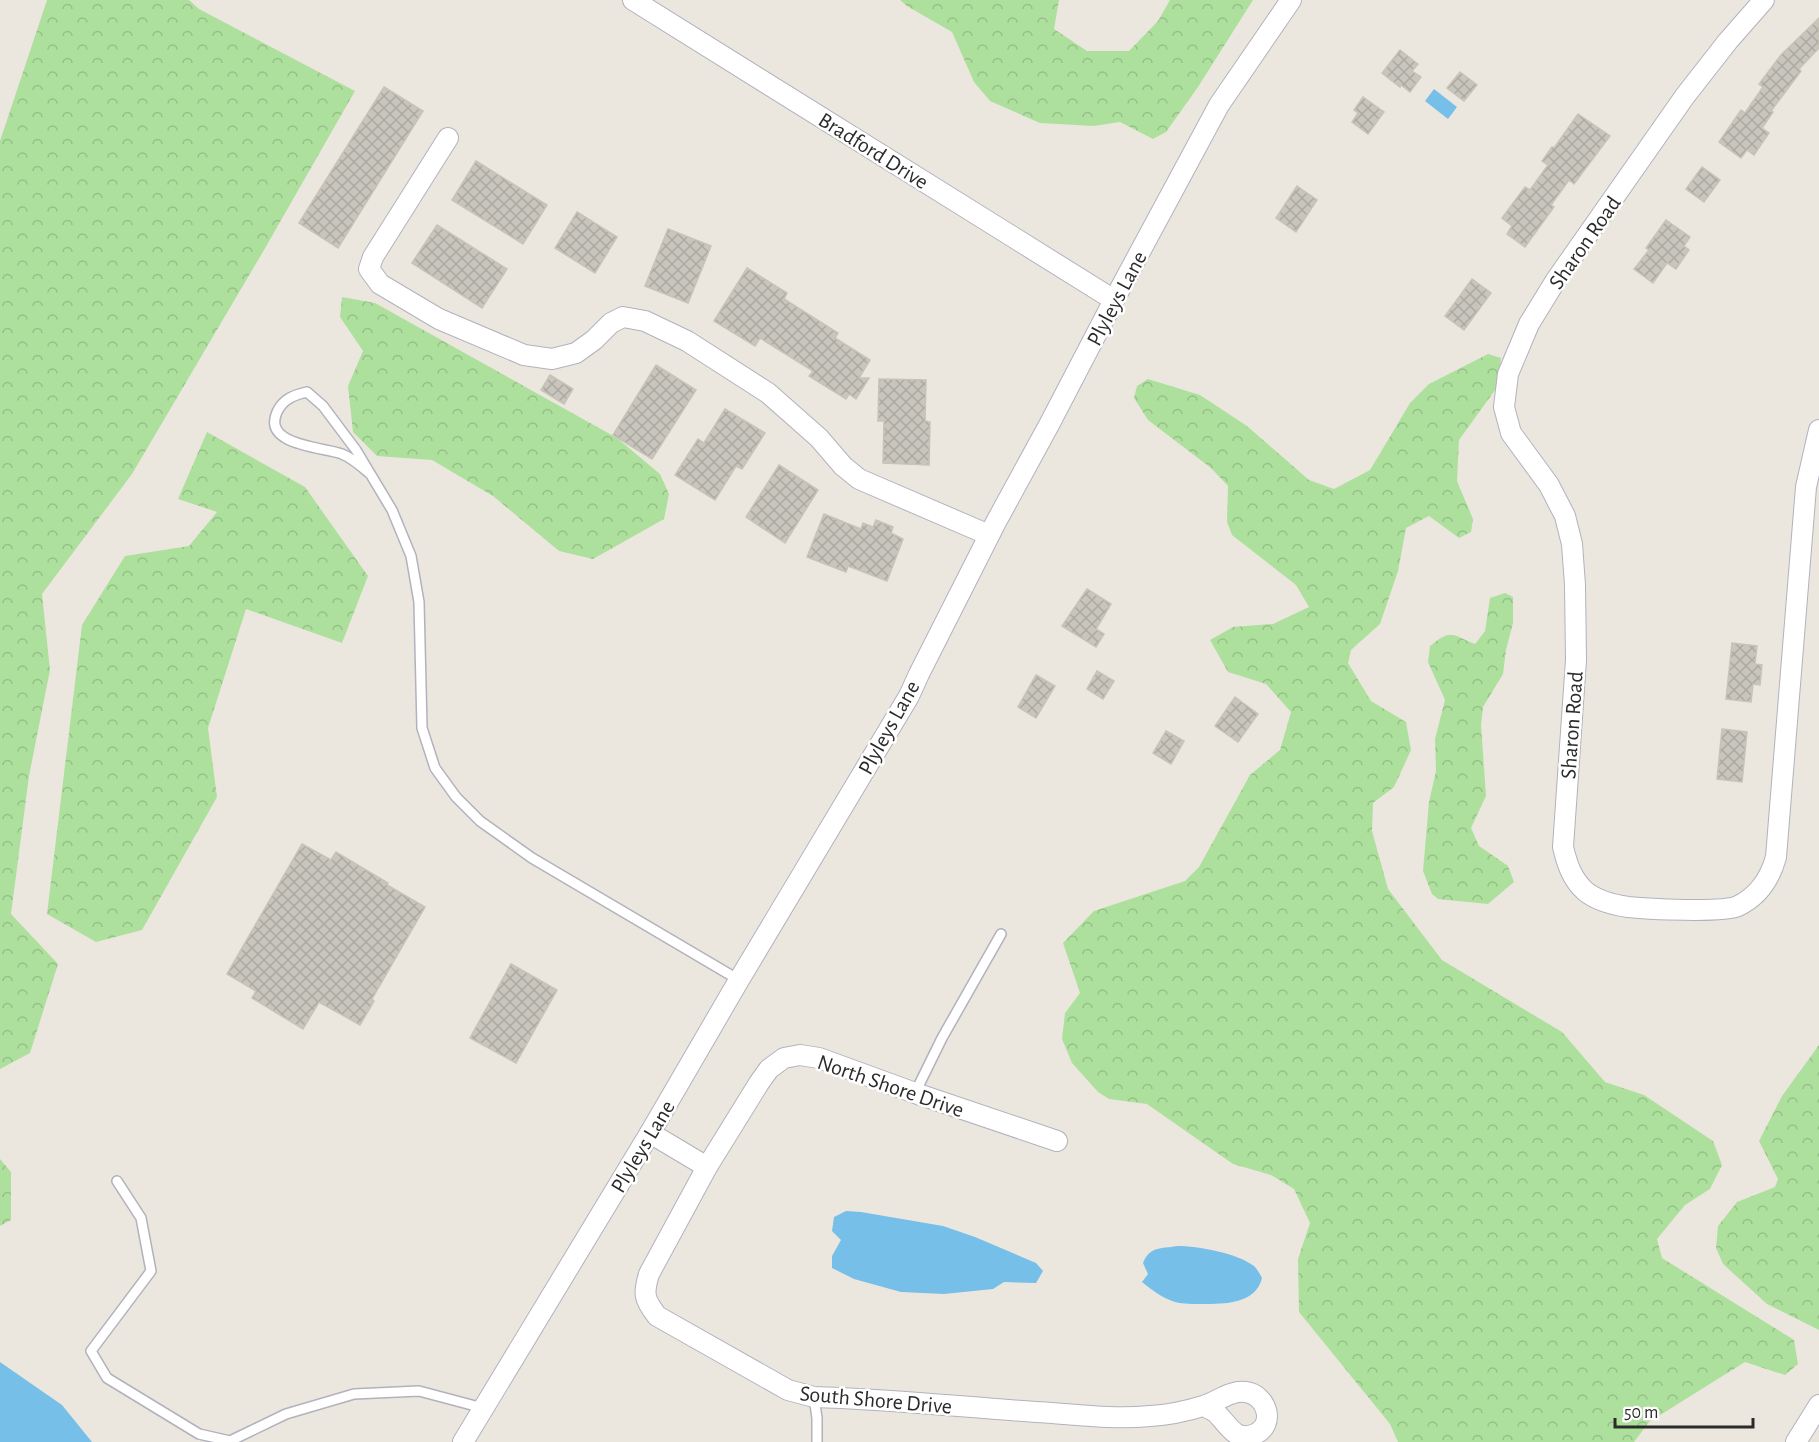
<svg xmlns="http://www.w3.org/2000/svg" width="1819" height="1442" viewBox="0 0 1819 1442" font-family="'Alegreya Sans',sans-serif">
  <defs>
    <pattern id="forest-crowns" width="20" height="18" patternUnits="userSpaceOnUse" patternTransform="scale(1.5)"><rect width="20" height="18" fill="#ade09d"/><path d="M2 6a3 3 0 1 1 6 0M12 15a3 3 0 1 1 6 0" fill="none" stroke="#95c087"/></pattern>
    <pattern id="building-cross-hatch" width="8" height="8" patternUnits="userSpaceOnUse" patternTransform="scale(1.5)"><rect width="8" height="8" fill="#c8c5bc"/><path d="M0 0l8 8M0 8l8-8" fill="none" stroke="#aca9a2"/></pattern>
  </defs>
  <rect width="100%" height="100%" fill="#ece7de"/>
  <g fill="url(#forest-crowns)">
    <polygon points="47,0 189,0 199,9 355,91 264,250 132,474 42,594 50,670 29,776 11,914 58,964 30,1053 0,1069 0,141"/>
    <polygon points="900,0 1059,0 1054,29 1087,51 1129,51 1158,21 1170,0 1253,0 1198,87 1166,132 1153,139 1120,122 1094,126 1040,123 990,101 974,82 952,32 907,6"/>
    <polygon points="342,297 375,303 617,438 660,474 669,494 664,519 593,559 559,551 493,496 432,460 377,456 353,432 348,386 363,351 340,317"/>
    <polygon points="1488,354 1501,358 1498,386 1459,440 1457,481 1473,519 1471,532 1459,538 1429,516 1406,528 1398,571 1380,624 1351,650 1348,663 1371,701 1406,722 1411,750 1394,787 1373,803 1372,831 1388,889 1442,960 1562,1032 1605,1082 1644,1095 1713,1141 1722,1165 1710,1189 1685,1205 1657,1239 1662,1258 1794,1340 1798,1364 1785,1375 1745,1362 1649,1422 1634,1442 1398,1442 1390,1424 1299,1312 1298,1259 1310,1223 1294,1189 1271,1175 1233,1164 1147,1104 1109,1099 1098,1092 1072,1063 1062,1039 1065,1013 1080,993 1063,943 1094,911 1185,881 1199,867 1250,775 1280,750 1291,712 1266,684 1228,672 1210,640 1233,627 1273,624 1309,607 1296,585 1232,535 1227,522 1228,486 1211,468 1148,420 1134,398 1137,386 1148,379 1200,395 1247,426 1309,480 1334,489 1370,470 1410,403 1429,384"/>
    <polygon points="207,432 305,487 368,576 342,643 246,609 208,728 217,797 142,930 96,942 47,914 82,625 125,556 189,546 217,512 178,499"/>
    <path d="M1505,593L1513,597V623L1506,650L1503,674L1483,707L1481,725L1486,796L1471,828L1479,846L1508,866L1514,882L1488,904L1438,899L1432,894L1423,871L1429,802L1436,771L1435,739L1445,700L1428,662L1430,646C1452,628 1452,635 1475,644L1485,631L1490,598Z"/>
    <polygon points="1819,1045 1819,1330 1767,1304 1723,1264 1716,1248 1718,1226 1737,1202 1775,1187 1778,1179 1759,1141 1782,1096"/>
    <polygon points="0,1159 11,1172 11,1220 0,1226"/>
  </g>
  <g fill="#75bfe9">
    <polygon points="1434,89 1457,107 1448,119 1425,101"/>
    <polygon points="846,1211 861,1212 943,1226 975,1237 1036,1263 1043,1271 1036,1283 1004,1282 993,1289 944,1294 901,1292 854,1279 832,1268 832,1256 841,1240 832,1231 834,1217"/>
    <path d="M1177,1246C1198,1246 1237,1253 1254,1266C1257,1269 1260,1274 1262,1278C1256,1304 1224,1304 1203,1304C1194,1304 1183,1304 1175,1302C1162,1298 1152,1290 1142,1282L1148,1274L1143,1263C1150,1246 1160,1249 1177,1246Z"/>
    <polygon points="0,1362 62,1405 92,1442 0,1442"/>
  </g>
  <g fill="url(#building-cross-hatch)" stroke="#c7c3b7" stroke-width="1.5">
    <polygon points="1819,18 1819,48 1799,69 1801,71 1771,111 1773,112 1762,128 1769,133 1754,155 1747,150 1741,158 1719,142 1741,110 1745,113 1763,87 1759,84 1781,55"/>
    <polygon points="1400,50 1418,64 1412,71 1421,77 1410,92 1401,85 1400,87 1382,73"/>
    <polygon points="1460,72 1477,85 1464,101 1447,88"/>
    <polygon points="384,87 423,111 338,248 299,223"/>
    <polygon points="1363,97 1384,112 1368,134 1352,122 1358,113 1354,110"/>
    <polygon points="1578,114 1610,136 1574,184 1569,180 1551,205 1554,207 1525,247 1507,234 1512,226 1502,218 1525,187 1530,190 1548,165 1542,161 1552,147 1554,148"/>
    <polygon points="476,161 547,205 523,244 452,200"/>
    <polygon points="1702,167 1720,180 1704,202 1686,189"/>
    <polygon points="1297,186 1317,200 1296,232 1276,218"/>
    <polygon points="577,212 617,237 595,273 555,248"/>
    <polygon points="1666,220 1690,237 1684,246 1689,250 1676,269 1667,263 1653,283 1634,269 1649,250 1646,248"/>
    <polygon points="437,225 507,269 482,308 412,263"/>
    <polygon points="668,229 711,246 688,303 645,286"/>
    <polygon points="747,268 787,293 784,299 838,333 835,338 870,360 859,378 869,378 856,399 849,394 846,399 809,376 813,371 760,338 755,346 714,321"/>
    <polygon points="1472,279 1491,293 1464,330 1445,316"/>
    <polygon points="656,365 696,390 652,459 613,435"/>
    <polygon points="550,375 573,389 564,404 541,390"/>
    <polygon points="879,379 926,380 925,421 930,422 929,465 883,463 884,421 878,421"/>
    <polygon points="725,409 765,433 742,469 736,466 715,500 675,475 698,439 704,443"/>
    <polygon points="779,465 818,490 785,543 746,517"/>
    <polygon points="824,514 861,529 863,523 873,527 876,520 893,527 891,533 903,539 887,581 848,566 846,572 807,557"/>
    <polygon points="1087,589 1111,604 1096,629 1104,634 1096,647 1062,626"/>
    <polygon points="1732,643 1757,646 1755,664 1762,665 1760,685 1753,684 1751,702 1726,699"/>
    <polygon points="1097,671 1114,681 1103,699 1087,689"/>
    <polygon points="1036,675 1055,686 1036,718 1018,707"/>
    <polygon points="1235,697 1258,714 1238,742 1215,726"/>
    <polygon points="1722,729 1747,732 1742,782 1717,779"/>
    <polygon points="1166,731 1184,741 1171,764 1153,753"/>
    <polygon points="302,844 331,860 336,852 388,883 387,885 425,907 372,999 374,1001 360,1025 319,1002 303,1029 252,998 256,991 227,974"/>
    <polygon points="511,964 557,990 516,1063 470,1038"/>
  </g>
  <g fill="none" stroke-linecap="round" stroke-linejoin="round">
    <g stroke="#b1b2be" stroke-width="12">
      <g id="lane">
        <path d="M369,473C361,466 352,458 342,454C324,447 262,446 277,412C283,399 294,395 307,392L323,406L356,450L392,510L411,556L419,602L422,728L435,768L456,797L480,821L532,858L739,980"/>
        <polyline points="915,1093 942,1038 1001,934"/>
        <polyline points="117,1181 141,1218 151,1271 91,1351 107,1378 199,1434 230,1441 286,1414 354,1394 419,1391 483,1408"/>
        <polyline points="814,1397 817,1418 817,1442"/>
      </g>
    </g>
    <g stroke="#b1b2be" stroke-width="22">
      <g id="street">
        <polyline points="633,0 1114,300"/>
        <path d="M1764,0L1728,41L1685,96L1556,280L1529,324L1508,374L1504,407L1511,433L1549,485L1565,516L1572,544L1575,585L1576,660L1563,847C1567,864 1572,879 1585,891C1596,900 1614,905 1628,907C1647,909 1723,913 1738,906C1759,896 1770,879 1776,857L1806,487L1819,430"/>
        <polyline points="448,138 373,257 369,269 380,284 439,319 524,355 552,359 576,353 594,340 611,323 623,317 645,321 687,341 768,393 819,438 843,466 859,479 989,535"/>
        <path d="M650,1133L707,1167L649,1274C643,1294 644,1299 657,1316L788,1390L814,1397C888,1399 962,1407 1036,1412C1073,1414 1112,1420 1150,1416C1167,1415 1187,1411 1203,1406C1217,1402 1230,1390 1246,1392C1267,1395 1276,1425 1255,1434C1236,1442 1230,1427 1219,1416C1216,1411 1209,1409 1204,1406"/>
        <polyline points="707,1167 759,1083 769,1069 784,1058 800,1055 819,1058 915,1093 1057,1141"/>
        <polyline points="463,1442 650,1133 739,980 909,696 919,674 996,522 1050,423 1114,300 1219,105 1291,0"/>
        <polyline points="1796,1442 1819,1405"/>
      </g>
    </g>
    <use href="#lane" stroke="#fff" stroke-width="9"/>
    <use href="#street" stroke="#fff" stroke-width="20"/>
  </g>
  <g text-anchor="middle" stroke-width="5" stroke-linejoin="round" paint-order="stroke">
    <g font-size="22" fill="#2b2b2b" stroke="#fff">
      <text transform="translate(874 150) rotate(32)" y="8">Bradford Drive</text>
      <text transform="translate(1584 242) rotate(-55)" y="8">Sharon Road</text>
      <text transform="translate(1116 298) rotate(-62)" y="8">Plyleys Lane</text>
      <text transform="translate(1571 725) rotate(-86)" y="8">Sharon Road</text>
      <text transform="translate(888 727) rotate(-61)" y="8">Plyleys Lane</text>
      <text transform="translate(891 1085) rotate(19)" y="8">North Shore Drive</text>
      <text transform="translate(642 1146) rotate(-59)" y="8">Plyleys Lane</text>
      <text transform="translate(876 1399) rotate(5)" y="8">South Shore Drive</text>
    </g>
  </g>
  <path d="M1615 1418v9h138v-9" fill="none" stroke="#2b2b2b" stroke-width="3"/>
  <text x="1624" y="1418" font-size="18" fill="#2b2b2b" stroke="#ffffff" stroke-width="4.5" paint-order="stroke">50 m</text>
</svg>
